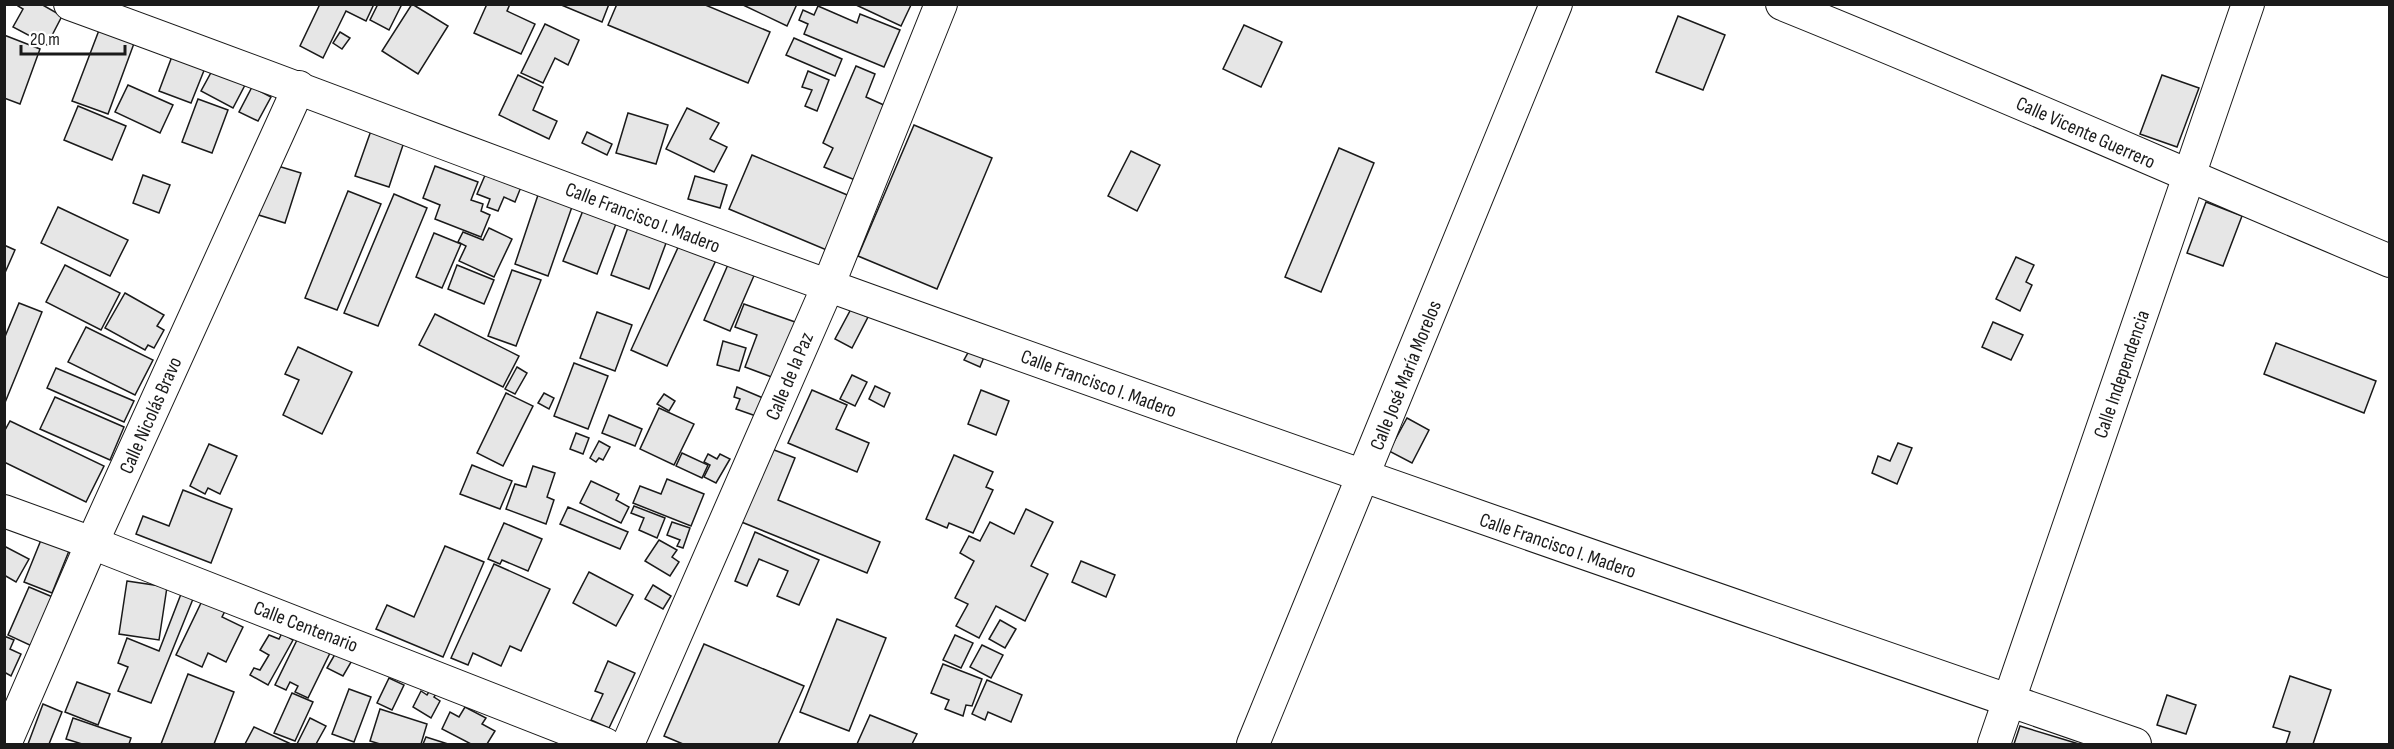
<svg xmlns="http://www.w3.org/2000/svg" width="2394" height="749" viewBox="0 0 2394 749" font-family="'Sofia Sans Condensed',sans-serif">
  <rect width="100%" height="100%" fill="#fff"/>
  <g fill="#e6e6e6" stroke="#1a1a1a" stroke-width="1.5">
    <polygon points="19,4 41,4 62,16 47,45 13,27 23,9 18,6"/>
    <polygon points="320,4 374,4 366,21 346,11 323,58 300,46"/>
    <polygon points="378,4 402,4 389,30 370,20"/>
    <polygon points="412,4 448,26 418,74 382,51"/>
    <polygon points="487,4 510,4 507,11 535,24 521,54 474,33"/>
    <polygon points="559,4 609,4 602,22"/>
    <polygon points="617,4 703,4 770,32 748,83 608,25"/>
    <polygon points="741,4 797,4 787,26"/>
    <polygon points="854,4 910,4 911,5 901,26"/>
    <polygon points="818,6 857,23 860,14 900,30 884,67 804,34 808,24 799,20 803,10 814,15"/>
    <polygon points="1678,16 1725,35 1703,90 1656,72"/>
    <polygon points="545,24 579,40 568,65 555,58 543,83 521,73"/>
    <polygon points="101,25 136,38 108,114 72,101"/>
    <polygon points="1244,25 1282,42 1261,87 1223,69"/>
    <polygon points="340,32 350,38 342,49 333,43"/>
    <polygon points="4,35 40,49 20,104 4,98"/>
    <polygon points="794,38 842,59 835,76 786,55"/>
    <polygon points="174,51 207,63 191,103 159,91"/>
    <polygon points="856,66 875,74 866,97 886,106 855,180 824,167 833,148 823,143"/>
    <polygon points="213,69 245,85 233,108 201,91"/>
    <polygon points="808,71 829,80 817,111 805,106 812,90 802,87"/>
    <polygon points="518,75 543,87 533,110 557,121 549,139 499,115"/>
    <polygon points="2162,75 2199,88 2177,147 2140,134"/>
    <polygon points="128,85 173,105 160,133 115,112"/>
    <polygon points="252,87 271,97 258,121 239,112"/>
    <polygon points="198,99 228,110 212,153 182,142"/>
    <polygon points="78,106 126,126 112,160 64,140"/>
    <polygon points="687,108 719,123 710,139 727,147 714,172 666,149"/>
    <polygon points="628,113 668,125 656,164 616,153"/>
    <polygon points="373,125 406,136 389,187 355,176"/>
    <polygon points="914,125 992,158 937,289 858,256"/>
    <polygon points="587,132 612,144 607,155 582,143"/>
    <polygon points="1339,148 1374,163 1321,292 1285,277"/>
    <polygon points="1131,151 1160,165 1137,211 1108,196"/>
    <polygon points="752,155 852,197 829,251 729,209"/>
    <polygon points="268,163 301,173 285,223 252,213"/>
    <polygon points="435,166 478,182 471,200 483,204 481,211 490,215 481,237 435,219 440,205 423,198"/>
    <polygon points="486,173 521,187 515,202 504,197 498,211 487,207 490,199 477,194"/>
    <polygon points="143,175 170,185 159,213 133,203"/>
    <polygon points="695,176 727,185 720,208 688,199"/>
    <polygon points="540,189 574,201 548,276 515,264"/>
    <polygon points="348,191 381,204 337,310 305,298"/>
    <polygon points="394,194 427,208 378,326 344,313"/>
    <polygon points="2206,202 2242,216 2223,266 2187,253"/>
    <polygon points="58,207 128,240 110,276 41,243"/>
    <polygon points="584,208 617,221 597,274 563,261"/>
    <polygon points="630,222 669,235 649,289 611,275"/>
    <polygon points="489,228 512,239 494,277 459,261 466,246 458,242 463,232 483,240"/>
    <polygon points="434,233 461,244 442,288 416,277"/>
    <polygon points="681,241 717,258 667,366 631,350"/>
    <polygon points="4,245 15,250 4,275"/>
    <polygon points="2016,257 2034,265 2026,282 2032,285 2020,311 1996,299"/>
    <polygon points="730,260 756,271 730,331 704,320"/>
    <polygon points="65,265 120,293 101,330 46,302"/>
    <polygon points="457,265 494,280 484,304 448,289"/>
    <polygon points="512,270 541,280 516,346 488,336"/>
    <polygon points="125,293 164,315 157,326 164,330 154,348 148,345 145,350 105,328"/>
    <polygon points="19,303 42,312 4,405 4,339"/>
    <polygon points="744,304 798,323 777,379 745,367 757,335 735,327"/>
    <polygon points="851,309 868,317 852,348 835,339"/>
    <polygon points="597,312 632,325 615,371 580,358"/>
    <polygon points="435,314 519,356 503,387 419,345"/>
    <polygon points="1993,322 2023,335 2011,360 1982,347"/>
    <polygon points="86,327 153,360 135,395 68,362"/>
    <polygon points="723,341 746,348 739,371 717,365"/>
    <polygon points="2276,343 2376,381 2364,413 2264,374"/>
    <polygon points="298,347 352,372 322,434 283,415 299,380 285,374"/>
    <polygon points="969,351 984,357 980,367 964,360"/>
    <polygon points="574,363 608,376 588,429 554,416"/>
    <polygon points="517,367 527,373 515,394 505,389"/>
    <polygon points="56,368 134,401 124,422 47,388"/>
    <polygon points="852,375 867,382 855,406 840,399"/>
    <polygon points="875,386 890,393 884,407 869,399"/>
    <polygon points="737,387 763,398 756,416 736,409 740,399 734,397"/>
    <polygon points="812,390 847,405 836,429 869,443 857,472 788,443"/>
    <polygon points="981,390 1009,401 996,435 968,424"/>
    <polygon points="506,393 533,406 503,466 477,453"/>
    <polygon points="544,393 554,398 549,409 538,403"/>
    <polygon points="664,394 675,401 669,411 657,404"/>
    <polygon points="55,397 124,427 110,460 40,429"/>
    <polygon points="659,408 694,424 674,465 640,449"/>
    <polygon points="609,415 642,429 635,446 602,433"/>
    <polygon points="1407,418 1429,430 1412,463 1389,451"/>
    <polygon points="10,421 104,466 86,502 4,462 4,432"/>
    <polygon points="576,433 589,438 583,454 570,449"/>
    <polygon points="599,441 610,447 603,460 599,458 596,462 590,458"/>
    <polygon points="1898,443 1912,448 1897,484 1872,473 1878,456 1890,461"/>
    <polygon points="209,444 237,456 220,494 208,488 205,494 190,486"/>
    <polygon points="769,448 795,458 778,500 880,542 867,573 739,521"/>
    <polygon points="682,453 708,465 702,478 676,466"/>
    <polygon points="708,454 717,459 720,454 730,459 716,483 704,477 710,465 704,462"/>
    <polygon points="954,455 993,472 986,487 993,490 973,533 949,523 947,528 926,519"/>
    <polygon points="472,465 512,481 500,509 460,494"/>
    <polygon points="533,466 555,473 547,497 554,500 546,524 506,509 515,484 526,487"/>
    <polygon points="667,479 704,494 691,526 633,503 640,486 661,494"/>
    <polygon points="591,481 619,494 616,500 629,507 621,523 580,503"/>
    <polygon points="183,490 232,509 211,563 136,534 143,516 169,526"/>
    <polygon points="634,506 665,518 657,538 639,530 644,518 631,513"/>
    <polygon points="568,507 628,532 620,549 560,524"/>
    <polygon points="1026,509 1053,522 1031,566 1048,574 1025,621 996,606 979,638 956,626 968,604 955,598 974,561 960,553 969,536 980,541 990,522 1014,534"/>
    <polygon points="672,522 690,528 683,548 677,546 680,540 667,535"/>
    <polygon points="504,523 542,539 528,571 502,560 500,564 488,559"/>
    <polygon points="755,532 819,560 799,605 777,596 788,571 759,559 747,586 735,581"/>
    <polygon points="43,535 71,546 52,593 24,582"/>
    <polygon points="659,540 677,550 672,557 679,562 670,576 645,561"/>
    <polygon points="4,546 29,559 16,582 4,575"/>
    <polygon points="445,546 484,562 443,657 376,629 387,605 414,617"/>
    <polygon points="1081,561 1115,575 1106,597 1072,582"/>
    <polygon points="494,564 550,589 521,651 510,646 501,666 473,653 468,665 451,658"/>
    <polygon points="589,572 633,595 616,626 573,603"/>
    <polygon points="127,581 167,587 159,640 119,634"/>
    <polygon points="653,585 671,596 663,609 645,599"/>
    <polygon points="29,587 55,598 34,647 8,635"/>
    <polygon points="181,594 193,599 151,703 118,691 128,667 118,663 127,638 159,651"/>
    <polygon points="202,601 225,611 222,617 243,627 226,662 208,653 202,667 176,655"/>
    <polygon points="837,619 886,638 849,731 800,712"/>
    <polygon points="1000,620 1016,629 1005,648 989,639"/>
    <polygon points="282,633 293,640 268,685 250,675 254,668 260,670 269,655 260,650 269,635 279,639"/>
    <polygon points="955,635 973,643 961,668 943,660"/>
    <polygon points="4,636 14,640 10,649 21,654 11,676 4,672"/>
    <polygon points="298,638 330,653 308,698 295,692 298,686 290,682 286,690 275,685"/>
    <polygon points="704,644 804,686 778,744 683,744 664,736"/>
    <polygon points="982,645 1003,655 991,678 970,667"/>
    <polygon points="338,649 354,657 343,676 327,668"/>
    <polygon points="608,661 635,673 609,728 591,720 603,694 595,691"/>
    <polygon points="943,664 982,679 972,706 966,705 963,716 945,709 949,700 931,693"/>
    <polygon points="188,674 234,692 214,744 161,744"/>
    <polygon points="2290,676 2331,690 2313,744 2286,744 2290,732 2273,727"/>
    <polygon points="389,678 404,685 392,710 377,703"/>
    <polygon points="987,680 1022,695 1011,722 988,712 985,720 972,714"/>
    <polygon points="77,682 110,694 98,725 65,712"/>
    <polygon points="349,689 371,697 354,742 332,734"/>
    <polygon points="430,690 436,694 434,697 440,701 431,718 413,707 421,691 427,695"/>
    <polygon points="292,693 313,702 295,741 274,733"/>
    <polygon points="2167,695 2196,705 2186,734 2157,725"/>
    <polygon points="43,704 62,712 49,744 28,744"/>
    <polygon points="465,707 486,718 482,724 495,731 487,744 471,744 442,729 450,712 459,717"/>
    <polygon points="380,709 427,724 421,744 380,744 370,741"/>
    <polygon points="870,715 917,734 912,744 857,744"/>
    <polygon points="73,718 131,738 129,744 82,744 66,739"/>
    <polygon points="310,718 326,726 316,744 297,744"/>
    <polygon points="2020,726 2079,744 2014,744"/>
    <polygon points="254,727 291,744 245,744"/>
    <polygon points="426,737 448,744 423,744"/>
  </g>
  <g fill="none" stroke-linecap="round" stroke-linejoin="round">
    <g stroke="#1a1a1a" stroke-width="34">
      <g id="street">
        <path d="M70,4C326,97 579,196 835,288C1267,444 1701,594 2135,744"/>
        <path d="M1782,4C1986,86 2187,176 2390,261"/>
        <polyline points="4,511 92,543 605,744"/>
        <polyline points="5,744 92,543 299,87"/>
        <polyline points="628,744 828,286 941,4"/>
        <polyline points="1253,744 1556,4"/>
        <polyline points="1994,744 2248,4"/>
      </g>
    </g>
    <use href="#street" stroke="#fff" stroke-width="32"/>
  </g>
  <g text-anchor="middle" stroke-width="4.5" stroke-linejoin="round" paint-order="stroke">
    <g font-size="20" fill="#1a1a1a" stroke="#fff">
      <text transform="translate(2086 132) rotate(24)" y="7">Calle Vicente Guerrero</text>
      <text transform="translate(643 217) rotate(21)" y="7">Calle Francisco I. Madero</text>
      <text transform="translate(2121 374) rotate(-71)" y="7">Calle Independencia</text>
      <text transform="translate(1405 375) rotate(-68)" y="7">Calle José María Morelos</text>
      <text transform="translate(789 376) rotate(-67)" y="7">Calle de la Paz</text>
      <text transform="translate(1099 383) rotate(20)" y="7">Calle Francisco I. Madero</text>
      <text transform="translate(150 415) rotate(-66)" y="7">Calle Nicolás Bravo</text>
      <text transform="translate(1558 545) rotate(19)" y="7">Calle Francisco I. Madero</text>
      <text transform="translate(306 626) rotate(21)" y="7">Calle Centenario</text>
    </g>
  </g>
  <rect width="2394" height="749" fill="none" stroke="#1a1a1a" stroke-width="12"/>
  <path d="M21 45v9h104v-9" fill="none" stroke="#1a1a1a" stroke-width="3"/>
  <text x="30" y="45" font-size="18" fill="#1a1a1a" stroke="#ffffff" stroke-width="4.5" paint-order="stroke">20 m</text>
</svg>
